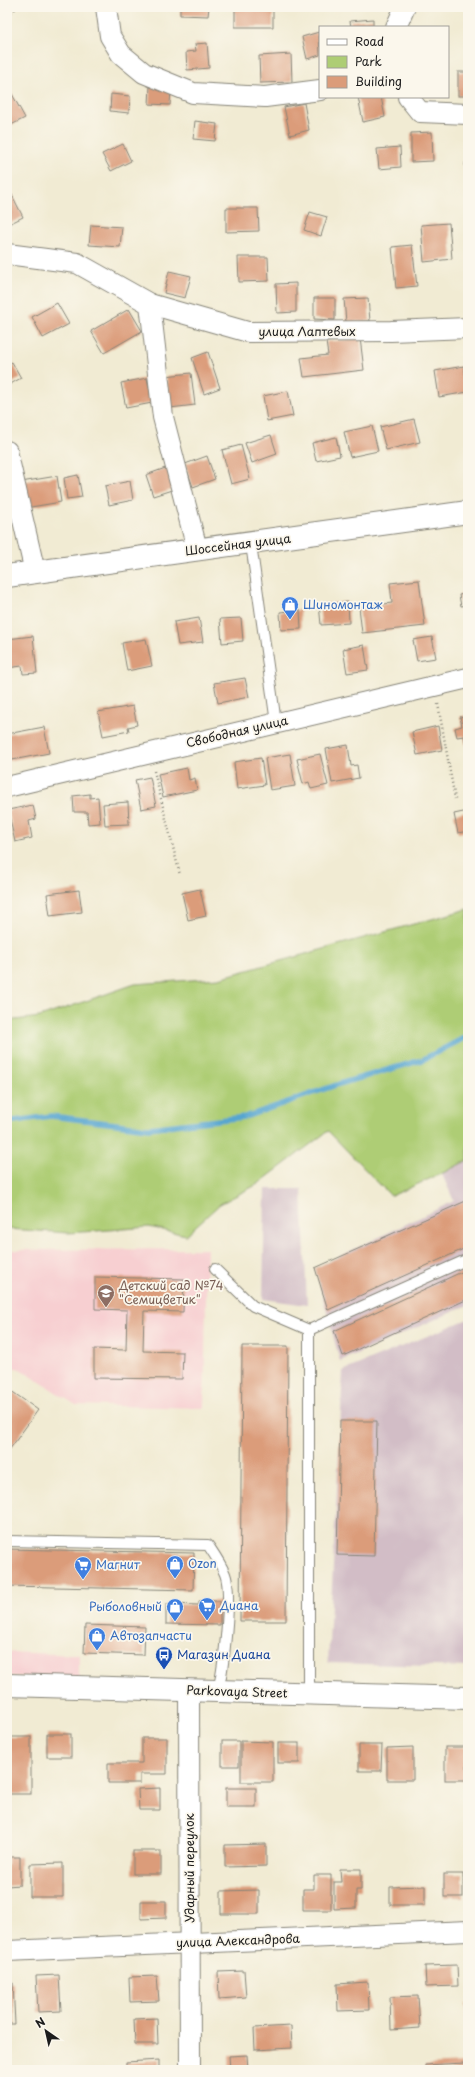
<svg xmlns="http://www.w3.org/2000/svg" width="475" height="2077" viewBox="0 0 475 2077" font-family="'Playpen Sans',sans-serif">
  <rect width="100%" height="100%" fill="#fbf7ec"/>
  <filter id="ink" filterUnits="userSpaceOnUse"><feTurbulence type="fractalNoise" baseFrequency=".025" numOctaves="2"/><feDisplacementMap in="SourceGraphic" scale="8" xChannelSelector="R" yChannelSelector="G"/><feConvolveMatrix kernelMatrix="1 2 1 2 8 2 1 2 1" color-interpolation-filters="sRGB"/></filter>
  <filter id="wash" filterUnits="userSpaceOnUse"><feTurbulence type="fractalNoise" baseFrequency=".012" numOctaves="4" result="noise"/><feDisplacementMap in="SourceGraphic" scale="16" xChannelSelector="R" yChannelSelector="G"/><feGaussianBlur stdDeviation="0.9" result="paint"/><feColorMatrix in="noise" values="0 0 0 0 0 0 0 0 0 0 0 0 0 0 0 0 0 1.4 0 .05"/><feComposite in="paint" operator="in"/></filter>
  <g filter="url(#wash)">
    <rect width="100%" height="100%" fill="#f1ebd3"/>
    <g fill="#f7cfd1">
      <polygon points="207,1249 204,1408 76,1405 20,1369 7,1366 7,1250"/>
      <polygon points="7,1652 79,1655 79,1679 7,1676"/>
    </g>
    <g fill="#d2bdc6">
      <polygon points="468,1155 468,1305 340,1361 315,1268 454,1201 440,1170"/>
      <polygon points="265,1189 302,1189 307,1305 263,1299"/>
      <polygon points="468,1319 468,1667 328,1663 343,1371"/>
    </g>
    <polygon fill="#aecd74" stroke="#657448" points="468,909 468,1160 445,1172 391,1196 328,1131 258,1184 220,1204 186,1235 149,1227 69,1233 7,1229 7,1021 40,1017 135,984 219,978"/>
    <g fill="none" stroke-linecap="round" stroke-linejoin="round">
      <polyline stroke="#57a6d0" stroke-width="5.5" points="7,1122 51,1116 148,1128 245,1117 339,1084 422,1060 468,1036"/>
    </g>
    <g id="blocks">
      <g fill="#db9c7a">
        <polygon points="180,7 209,7 208,16 180,15"/>
        <polygon points="245,7 273,7 273,27 235,27 235,9 245,9"/>
        <polygon points="373,19 373,27 351,27 350,21"/>
        <polygon points="319,32 320,55 307,59 302,37"/>
        <polygon points="207,43 209,68 187,70 186,52 196,51 195,44"/>
        <polygon points="291,54 292,82 260,83 259,56"/>
        <rect x="458" y="72" width="10" height="24"/>
        <polygon points="150,86 171,88 170,105 149,104"/>
        <polygon points="12,94 25,118 7,127 7,97"/>
        <polygon points="111,94 130,96 129,113 110,111"/>
        <polygon points="358,97 381,97 385,117 363,122"/>
        <polygon points="304,103 309,130 290,135 284,107"/>
        <polygon points="195,121 217,124 215,141 193,139"/>
        <polygon points="432,132 433,161 411,162 411,133"/>
        <polygon points="123,144 131,161 111,171 102,154"/>
        <polygon points="400,147 401,167 379,169 377,149"/>
        <rect x="465" y="163" width="3" height="17"/>
        <polygon points="11,193 23,217 7,225 7,195"/>
        <polygon points="226,208 258,208 259,231 226,232"/>
        <polygon points="310,212 327,217 321,236 304,230"/>
        <polygon points="449,223 452,259 424,262 421,225"/>
        <polygon points="91,225 122,227 120,247 89,245"/>
        <polygon points="412,245 417,286 396,288 392,247"/>
        <polygon points="238,257 268,257 269,281 239,282"/>
        <polygon points="169,271 191,276 185,298 164,293"/>
        <polygon points="296,283 296,312 277,313 276,284"/>
        <polygon points="314,298 335,298 335,320 314,319"/>
        <polygon points="368,298 370,321 346,322 344,299"/>
        <polygon points="57,303 69,324 43,338 32,317"/>
        <polygon points="129,309 142,331 104,353 91,331"/>
        <polygon points="360,338 364,370 304,377 301,358 328,355 326,342"/>
        <polygon points="208,352 220,388 204,394 192,358"/>
        <polygon points="12,362 21,378 7,386 7,365"/>
        <polygon points="464,366 468,392 439,397 435,371"/>
        <polygon points="191,373 195,405 170,408 166,376"/>
        <polygon points="147,378 152,403 126,408 121,383"/>
        <polygon points="288,391 293,416 267,421 263,396"/>
        <polygon points="414,419 420,442 386,450 380,427"/>
        <polygon points="372,426 378,451 350,457 344,432"/>
        <polygon points="271,435 277,454 252,463 245,443"/>
        <polygon points="336,437 340,456 316,461 312,443"/>
        <polygon points="241,445 250,479 231,484 222,450"/>
        <polygon points="207,456 215,479 193,487 185,464"/>
        <polygon points="171,466 178,488 153,496 146,475"/>
        <polygon points="78,475 82,497 67,499 64,478"/>
        <polygon points="57,476 61,502 25,508 21,482"/>
        <polygon points="130,481 133,500 109,505 105,486"/>
        <polygon points="419,580 425,626 362,633 359,607 392,603 390,583"/>
        <polygon points="468,585 468,605 461,606 459,595 464,594 463,586"/>
        <polygon points="348,602 349,623 321,625 319,604"/>
        <polygon points="300,610 301,629 281,630 280,612"/>
        <polygon points="199,618 203,642 178,645 174,622"/>
        <polygon points="241,618 243,641 222,643 220,619"/>
        <polygon points="33,636 37,673 23,674 22,666 7,668 7,639"/>
        <polygon points="432,637 436,658 417,661 413,640"/>
        <polygon points="146,639 152,666 127,671 122,643"/>
        <polygon points="364,645 368,670 347,673 343,649"/>
        <polygon points="245,678 249,697 218,703 214,683"/>
        <polygon points="133,706 137,725 128,727 129,731 103,736 98,712"/>
        <polygon points="468,715 468,749 467,750 464,736 457,737 455,728 462,726 460,717"/>
        <polygon points="438,726 442,750 417,755 412,732"/>
        <polygon points="44,727 49,753 7,761 7,734"/>
        <polygon points="348,745 351,766 357,765 359,778 332,783 326,749"/>
        <polygon points="290,754 295,786 270,790 265,758"/>
        <polygon points="320,754 328,785 311,789 309,782 303,784 297,759"/>
        <polygon points="261,758 265,785 237,789 234,762"/>
        <polygon points="187,768 189,780 195,778 197,790 163,797 158,774"/>
        <polygon points="150,777 156,806 141,809 135,780"/>
        <polygon points="90,794 90,798 98,797 100,823 88,824 87,812 74,812 73,796"/>
        <polygon points="128,802 129,824 105,825 103,804"/>
        <polygon points="33,805 36,819 29,821 32,838 15,842 8,810"/>
        <polygon points="468,811 468,831 458,833 454,814"/>
        <polygon points="7,820 10,832 7,833"/>
        <polygon points="200,889 206,916 188,920 182,893"/>
        <polygon points="79,890 82,912 50,916 47,894"/>
        <polygon points="468,1200 468,1247 328,1310 315,1268"/>
        <polygon points="468,1269 468,1299 343,1356 334,1331"/>
        <polygon points="95,1277 184,1279 183,1312 144,1311 143,1351 183,1352 182,1379 94,1378 94,1349 126,1350 127,1310 95,1309"/>
        <polygon points="242,1346 288,1346 286,1621 240,1621"/>
        <polygon points="7,1388 38,1410 7,1453"/>
        <polygon points="340,1421 377,1421 374,1556 337,1555"/>
        <polygon points="7,1549 194,1553 193,1590 7,1586"/>
        <polygon points="199,1601 220,1601 220,1625 166,1624 166,1604 199,1605"/>
        <polygon points="85,1625 145,1627 144,1655 84,1653"/>
        <rect x="47" y="1734" width="24" height="23"/>
        <rect x="7" y="1737" width="24" height="57"/>
        <polygon points="142,1738 167,1738 167,1774 140,1774 140,1783 108,1783 108,1763 142,1763"/>
        <rect x="222" y="1741" width="17" height="25"/>
        <polygon points="241,1741 273,1742 273,1782 241,1782"/>
        <rect x="278" y="1743" width="21" height="20"/>
        <polygon points="359,1745 382,1745 381,1771 359,1771"/>
        <polygon points="413,1747 413,1780 387,1780 387,1748"/>
        <rect x="445" y="1747" width="22" height="33"/>
        <polygon points="160,1788 160,1810 139,1810 138,1789"/>
        <rect x="226" y="1788" width="30" height="19"/>
        <polygon points="266,1844 266,1866 225,1867 225,1845"/>
        <rect x="133" y="1851" width="28" height="23"/>
        <polygon points="7,1857 20,1857 20,1885 7,1886"/>
        <polygon points="63,1863 63,1897 30,1897 30,1864"/>
        <polygon points="340,1869 361,1869 361,1890 356,1890 356,1908 334,1909 334,1882 341,1882"/>
        <rect x="444" y="1874" width="19" height="23"/>
        <polygon points="314,1875 331,1875 331,1910 303,1910 303,1889 314,1889"/>
        <polygon points="425,1886 425,1905 390,1905 390,1887"/>
        <polygon points="259,1890 259,1914 221,1914 221,1891"/>
        <polygon points="141,1901 166,1901 166,1918 141,1919"/>
        <polygon points="457,1965 458,1986 426,1987 425,1966"/>
        <polygon points="244,1971 246,1997 219,1999 218,1972"/>
        <polygon points="59,1975 61,2011 38,2012 36,1976"/>
        <polygon points="157,1976 159,2001 130,2002 129,1977"/>
        <polygon points="368,1982 369,2010 338,2011 337,1984"/>
        <polygon points="7,1983 13,1983 15,2024 7,2024"/>
        <polygon points="418,1996 420,2028 391,2030 390,1997"/>
        <polygon points="465,2003 468,2003 468,2038 467,2038"/>
        <polygon points="157,2018 158,2044 135,2044 134,2019"/>
        <polygon points="291,2026 292,2048 255,2050 254,2028"/>
        <polygon points="247,2055 248,2070 230,2070 229,2056"/>
        <polygon points="159,2060 159,2070 126,2070 126,2062"/>
        <polygon points="465,2063 465,2070 425,2070 425,2065"/>
      </g>
    </g>
  </g>
  <g filter="url(#ink)">
    <use href="#blocks" fill-opacity="0" stroke="#868478" stroke-width="1"/>
    <g fill="none" stroke-linecap="round" stroke-linejoin="round">
      <g stroke="#868478" stroke-width="12">
        <g id="lane">
          <polyline points="251,544 276,723"/>
          <polyline points="215,1269 253,1306 309,1330"/>
          <path d="M7,1541L208,1545C214,1554 221,1564 225,1574C233,1594 223,1670 218,1691"/>
          <polyline points="309,1694 309,1330 468,1259"/>
        </g>
      </g>
      <g stroke="#868478" stroke-width="22">
        <g id="street">
          <polyline points="106,7 110,36 121,54 144,73 193,93 265,97 320,90"/>
          <polyline points="396,27 405,7"/>
          <polyline points="408,97 420,112 468,114"/>
          <polyline points="7,254 77,263 150,304 248,332 391,331 468,328"/>
          <polyline points="150,304 163,417 197,549"/>
          <polyline points="7,451 35,572"/>
          <polyline points="7,787 468,678"/>
          <polyline points="189,1690 190,2070"/>
          <polyline points="7,1951 468,1931"/>
        </g>
      </g>
      <g stroke="#868478" stroke-width="24">
        <g id="primary">
          <polyline points="7,576 468,512"/>
          <polyline points="7,1685 468,1698"/>
        </g>
      </g>
      <g stroke="#868478" stroke-width="2.5" stroke-dasharray="1 3" stroke-linecap="butt">
        <polyline points="438,704 455,799"/>
        <polyline points="154,771 180,875"/>
      </g>
      <use href="#lane" stroke="#fff" stroke-width="10"/>
      <use href="#street" stroke="#fff" stroke-width="20"/>
      <use href="#primary" stroke="#fff" stroke-width="22"/>
      <polyline stroke="#1c1c1c" stroke-width="3" stroke-dasharray="6 3" stroke-linecap="butt" points="7,15 16,7"/>
    </g>
  </g>
  <defs>
    <g id="shop-pin" transform="scale(0.9)"><path d="M0 17L-7.5 6A9.5 9.5 0 1 1 7.5 6Z" fill="#3f7fe0" stroke="#fbf7ec"/><path d="M-5-2.5h2.3a2.7 3.5 0 0 1 5.4 0H5L5.5 6h-11ZM-1.5-2.5h3a1.5 2.3 0 0 0-3 0Z" fill="#fff"/></g>
    <g id="school-pin" transform="scale(0.9)"><path d="M0 17L-7.5 6A9.5 9.5 0 1 1 7.5 6Z" fill="#8d6e63" stroke="#fbf7ec"/><path d="M0-5L7-2L0 1L-7-2ZM-4 1L0 2.5L4 1V4Q0 6-4 4Z" fill="#fff"/></g>
    <g id="supermarket-pin" transform="scale(0.9)"><path d="M0 17L-7.5 6A9.5 9.5 0 1 1 7.5 6Z" fill="#3f7fe0" stroke="#fbf7ec"/><path d="M-6-5.5h2.5l.6 2H6L4.5 2H-2.5L-4.4-4H-6ZM-1.5 3.2a1.3 1.3 0 1 0 .1 0ZM3 3.2a1.3 1.3 0 1 0 .1 0Z" fill="#fff"/></g>
    <g id="bus-pin" transform="scale(0.9)"><path d="M0 17L-7.5 6A9.5 9.5 0 1 1 7.5 6Z" fill="#1a4fb4" stroke="#fbf7ec"/><path d="M-5-6H5V4H4V6H2V4H-2V6H-4V4H-5ZM-3.5-4V0h7V-4ZM-3.5 1.2v1.5H-2V1.2ZM2 1.2v1.5H3.5V1.2Z" fill="#fff"/></g>
  </defs>
  <g fill-rule="evenodd">
    <use href="#shop-pin" x="290" y="605"/>
    <use href="#school-pin" x="106" y="1293"/>
    <use href="#shop-pin" x="175" y="1564"/>
    <use href="#supermarket-pin" x="83" y="1565"/>
    <use href="#supermarket-pin" x="207" y="1606"/>
    <use href="#shop-pin" x="175" y="1607"/>
    <use href="#shop-pin" x="97" y="1636"/>
    <use href="#bus-pin" x="164" y="1655"/>
  </g>
  <g text-anchor="middle" stroke-width="3.5" stroke-linejoin="round" paint-order="stroke">
    <g font-size="12" fill="#1c1c1c" stroke="#fbf7ec">
      <text x="307" y="336">улица Лаптевых</text>
      <text transform="translate(238 545) rotate(-7)" y="4">Шоссейная улица</text>
      <text transform="translate(237 732) rotate(-13)" y="4">Свободная улица</text>
      <text transform="translate(237 1692) rotate(2)" y="4">Parkovaya Street</text>
      <text transform="translate(190 1868) rotate(-90)" y="4">Ударный переулок</text>
      <text transform="translate(238 1941) rotate(-2)" y="4">улица Александрова</text>
    </g>
    <g font-size="12" fill="#366cbe" stroke="#fbf7ec" text-anchor="start">
      <text x="303" y="609">Шиномонтаж</text>
      <text x="188" y="1568">Ozon</text>
      <text x="96" y="1569">Магнит</text>
      <text x="220" y="1610">Диана</text>
      <text x="162" y="1611" text-anchor="end">Рыболовный</text>
      <text x="110" y="1640">Автозапчасти</text>
    </g>
    <g font-size="12" fill="#785e54" stroke="#fbf7ec" text-anchor="start">
      <text x="119" y="1290">Детский сад №74<tspan x="119" dy="14">"Семицветик"</tspan></text>
    </g>
    <g font-size="12" fill="#164399" stroke="#fbf7ec" text-anchor="start">
      <text x="177" y="1659">Магазин Диана</text>
    </g>
  </g>
  <rect width="475" height="2077" fill="none" stroke="#fbf7ec" stroke-width="24"/>
  <rect x="319" y="26" width="130" height="72" fill="#fbf7ec" stroke="#a29f99"/>
  <rect x="327" y="39" width="20" height="6" fill="#ffffff" stroke="#a29f99"/>
  <text x="355" y="46" font-size="12" fill="#1c1c1c">Road</text>
  <rect x="327" y="56" width="20" height="12" fill="#aecd74" stroke="#a29f99"/>
  <text x="355" y="66" font-size="12" fill="#1c1c1c">Park</text>
  <rect x="327" y="76" width="20" height="12" fill="#db9c7a" stroke="#a29f99"/>
  <text x="355" y="86" font-size="12" fill="#1c1c1c">Building</text>
  <g transform="translate(46 2031) rotate(326)" stroke="#fbf7ec" stroke-width="3" paint-order="stroke">
  <path d="M0-3L7 15L0 10L-7 15Z" fill="#1c1c1c"/>
  <text y="-6" font-size="11" font-weight="bold" text-anchor="middle" fill="#1c1c1c">N</text>
  </g>
</svg>
